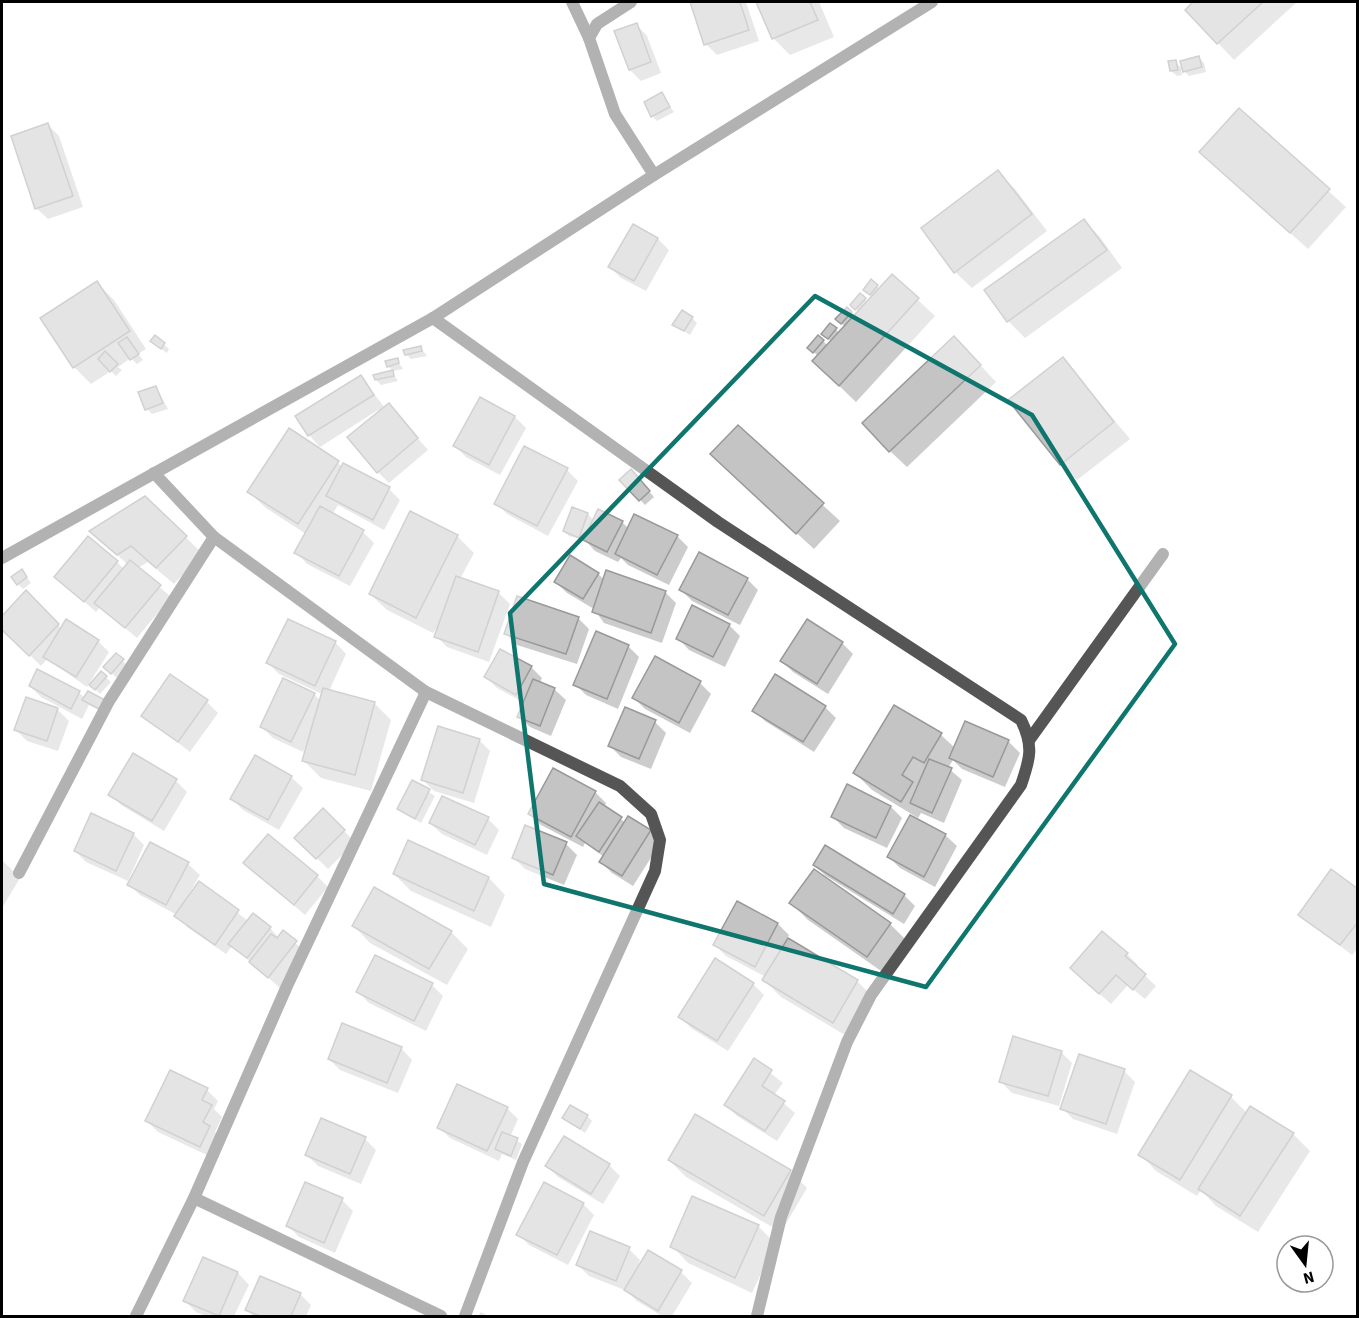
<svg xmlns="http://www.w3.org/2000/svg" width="1359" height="1318" viewBox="0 0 1359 1318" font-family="'Source Sans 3',sans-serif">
  <rect width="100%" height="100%" fill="#fff"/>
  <g fill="#0003">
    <polygon points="692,2 746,2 759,41 717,55 706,44"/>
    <polygon points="758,2 819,2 834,37 790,55 773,38"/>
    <polygon points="1196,2 1297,2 1234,60 1187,10"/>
    <polygon points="636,24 647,36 661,73 641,81 630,70 616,32"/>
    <polygon points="1199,58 1204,63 1206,72 1189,76 1181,68 1182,75 1177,76 1171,71 1175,62 1184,70"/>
    <polygon points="661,94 674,112 657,121 652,116"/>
    <polygon points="1239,110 1346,207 1308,249 1218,168"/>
    <polygon points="48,125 59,136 83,207 48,219 36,208"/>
    <polygon points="998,172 1015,189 1047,231 972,288 955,272"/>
    <polygon points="1084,221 1100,237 1122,268 1025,338 1008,321"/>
    <polygon points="633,226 658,239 669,250 646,291 621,278 610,267"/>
    <polygon points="892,276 935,316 856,402 831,378 818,356 809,348 823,341 828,346 832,342 823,334 830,325 840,333 845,327 837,319 847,309 855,317 859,312 852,305 861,295 868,302 873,297 870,295 871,282 880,289"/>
    <polygon points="97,283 114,300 146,349 138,354 143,360 137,364 131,358 118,367 122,370 116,376 111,371 91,384 74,367"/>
    <polygon points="692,318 697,323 690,335 674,325"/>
    <polygon points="155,337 169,349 167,353 157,346"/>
    <polygon points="421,348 427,356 411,359 406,354"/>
    <polygon points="971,355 996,382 907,467 890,451"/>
    <polygon points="1063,359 1130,439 1077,480 1061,464"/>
    <polygon points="397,360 403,369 393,371 388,366"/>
    <polygon points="392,372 398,381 381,385 376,380"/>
    <polygon points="361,377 385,408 389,405 428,450 389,483 378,472 378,410 320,447 309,435 297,416"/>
    <polygon points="156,387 168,409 152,414 147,409"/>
    <polygon points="481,399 515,417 526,428 500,475 466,457 455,446"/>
    <polygon points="738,427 840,521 814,549 729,471"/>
    <polygon points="289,430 343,467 389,489 400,500 384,530 338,505 332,515 363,532 374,543 350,586 307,564 296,552 306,534 266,508 249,492"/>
    <polygon points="567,470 578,481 548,536 507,514 496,503"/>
    <polygon points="631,471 654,497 645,505 621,480"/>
    <polygon points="145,498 203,554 174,584 148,562 138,568 171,597 137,638 100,607 96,612 56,577 117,562 124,569 128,565 92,531"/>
    <polygon points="573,509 588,514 594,521 622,522 629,529 677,536 688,547 669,585 628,565 621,558 618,562 595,551 585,540 569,536 564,531"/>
    <polygon points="457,536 474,553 460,579 499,593 510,604 489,662 447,647 436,636 440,624 433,633 387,610 370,594"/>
    <polygon points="22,571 31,583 23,589 18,584"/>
    <polygon points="598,574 605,580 665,592 676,603 662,643 604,623 594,609 567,593 556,582"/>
    <polygon points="747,579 758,590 740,625 692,601 681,590"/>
    <polygon points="26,593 62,629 98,641 109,652 87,687 47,659 41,666 2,628 2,618"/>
    <polygon points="578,618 589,629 577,664 517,645 506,634"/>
    <polygon points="289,621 335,642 346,654 329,691 374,703 391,720 371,791 321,778 304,761 308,741 303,752 273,738 262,727 314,694 321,701 322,694 279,674 268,663"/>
    <polygon points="808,621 842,643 853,654 828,694 793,672 782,661"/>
    <polygon points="729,625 740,636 725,667 689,650 678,638"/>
    <polygon points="628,646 639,657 618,709 586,695 575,684"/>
    <polygon points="500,651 531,667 542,678 540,683 554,689 566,700 551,736 530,727 519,716 525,703 497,688 486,677"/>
    <polygon points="116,655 128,666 117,678 105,667"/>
    <polygon points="656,658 700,683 711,694 690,733 645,709 634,698"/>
    <polygon points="101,673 111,682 100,694 91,685"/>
    <polygon points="30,686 79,693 105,713 89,705 82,719 41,697"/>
    <polygon points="27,699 58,710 69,721 58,751 27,741 16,730"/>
    <polygon points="207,702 218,713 190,752 143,715"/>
    <polygon points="825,707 836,718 814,752 765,721 754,710"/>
    <polygon points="655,722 666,733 651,769 621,757 610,746"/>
    <polygon points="966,723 1009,742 1020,753 1005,787 962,769 953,760 948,768 962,780 944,823 921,813 918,818 872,790 855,773 941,735 955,748"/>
    <polygon points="479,740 490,751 474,803 434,791 423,780"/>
    <polygon points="291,777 303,788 279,830 243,810 232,799"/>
    <polygon points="176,781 187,792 164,831 121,805 110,794"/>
    <polygon points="413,782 435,796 421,823 399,809"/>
    <polygon points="595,792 606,803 604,807 626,823 650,831 661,842 633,886 612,873 601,862 604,857 585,843 583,847 541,825 530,814"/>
    <polygon points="891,807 902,818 887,848 844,828 833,817"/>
    <polygon points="323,810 355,842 328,869 296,838"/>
    <polygon points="910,817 945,835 957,846 935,887 900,868 889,857"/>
    <polygon points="488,819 499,830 487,855 442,834 430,823"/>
    <polygon points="133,834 144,845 128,881 86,862 75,851"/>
    <polygon points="409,842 489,878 505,895 491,927 411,891 394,874"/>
    <polygon points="151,844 188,864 200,875 189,894 199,883 248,921 270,928 279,938 284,932 307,954 280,988 232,946 226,954 187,927 177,915 140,895 129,884"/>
    <polygon points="566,844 577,855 564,885 525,869 514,858"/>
    <polygon points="2,860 20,878 2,908"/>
    <polygon points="245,863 317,876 328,887 305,915"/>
    <polygon points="814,865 904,895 915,906 904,924 826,876"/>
    <polygon points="814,871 890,924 907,941 884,973 808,920 791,903"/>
    <polygon points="1358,891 1358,948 1352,955 1300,915"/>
    <polygon points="738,903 778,924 789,935 787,939 857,981 874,998 850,1038 781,997 764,980 766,977 726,956 715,945"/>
    <polygon points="354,926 451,932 468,949 447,985 370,943"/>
    <polygon points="1127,954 1138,965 1136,967 1156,986 1145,999 1128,985 1111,1004 1083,979"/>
    <polygon points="715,960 753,984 764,995 728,1051 691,1028 680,1017"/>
    <polygon points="432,985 443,996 426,1031 369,1003 358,992"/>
    <polygon points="401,1048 412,1060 398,1093 340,1070 329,1059"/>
    <polygon points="1061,1052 1072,1063 1059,1106 1012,1093 1001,1082"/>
    <polygon points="755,1061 783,1083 774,1095 795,1113 777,1141 737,1116 726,1105"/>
    <polygon points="1124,1071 1135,1082 1117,1134 1073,1119 1062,1108"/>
    <polygon points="207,1090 218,1101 214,1109 222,1117 215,1132 221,1138 211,1157 158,1132 147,1121"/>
    <polygon points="1231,1097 1247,1113 1293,1134 1310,1151 1258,1232 1216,1206 1201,1190 1197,1196 1156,1171 1140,1154"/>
    <polygon points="507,1108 518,1119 510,1137 522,1144 516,1160 502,1154 499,1161 450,1138 439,1127"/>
    <polygon points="587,1116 592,1121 585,1133 564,1118"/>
    <polygon points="696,1116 790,1171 807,1188 781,1232 686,1177 669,1160"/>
    <polygon points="365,1139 376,1150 361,1184 318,1166 307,1155"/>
    <polygon points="609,1165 620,1176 603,1204 558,1177 547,1166"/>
    <polygon points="342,1200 353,1211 335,1253 299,1237 288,1226"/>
    <polygon points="583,1204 594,1215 568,1265 529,1245 518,1234"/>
    <polygon points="758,1226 775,1243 752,1293 688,1263 672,1246"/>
    <polygon points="629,1249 640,1260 637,1269 681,1272 692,1283 672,1316 662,1316 637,1301 627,1291 589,1276 578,1265"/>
    <polygon points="204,1259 238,1273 249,1285 234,1316 206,1316 196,1312 185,1301"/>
    <polygon points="300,1294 311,1305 306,1316 253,1316 247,1310"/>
    <polygon points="481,1312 488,1316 478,1316"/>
  </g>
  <g fill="#c4c4c4" stroke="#999" stroke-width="1.5">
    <polygon points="690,2 740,2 749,30 704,45"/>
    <polygon points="756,2 810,2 818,20 772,39"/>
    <polygon points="1193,2 1263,2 1217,44 1185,10"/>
    <polygon points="637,23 651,62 629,70 614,31"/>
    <polygon points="1199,56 1202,67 1183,72 1180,61"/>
    <polygon points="1176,60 1178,70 1170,71 1168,61"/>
    <polygon points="662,92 670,107 651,117 644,102"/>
    <polygon points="1239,108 1330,189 1290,233 1199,152"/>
    <polygon points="48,123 73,196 35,209 11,136"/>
    <polygon points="998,170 1032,214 954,273 921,228"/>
    <polygon points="1084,219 1107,250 1007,322 984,290"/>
    <polygon points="633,224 658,238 634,281 608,267"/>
    <polygon points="892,274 919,298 839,386 812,361"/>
    <polygon points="871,279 878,285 870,295 863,290"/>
    <polygon points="97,281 130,331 73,368 40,318"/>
    <polygon points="860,293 866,298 855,310 850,305"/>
    <polygon points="847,307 852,312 841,324 835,319"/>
    <polygon points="682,310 693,317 684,331 672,325"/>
    <polygon points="830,323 837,328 828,339 821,334"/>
    <polygon points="155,335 165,343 161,349 150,341"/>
    <polygon points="818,335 824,340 813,353 807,348"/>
    <polygon points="954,336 981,365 889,452 862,423"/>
    <polygon points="127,337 139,354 130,360 118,343"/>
    <polygon points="421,346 422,351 405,355 403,350"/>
    <polygon points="105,351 118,364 110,372 98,359"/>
    <polygon points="1063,357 1114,422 1060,465 1008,400"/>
    <polygon points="398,358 399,363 387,367 385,361"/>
    <polygon points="393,370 394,376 375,380 373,375"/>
    <polygon points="361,375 374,395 308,436 295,416"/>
    <polygon points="156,386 163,403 145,410 138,392"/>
    <polygon points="480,397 515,416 489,465 453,446"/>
    <polygon points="389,403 418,438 377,473 347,437"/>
    <polygon points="738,425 824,503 796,534 710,454"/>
    <polygon points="289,428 339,461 298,524 247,492"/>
    <polygon points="524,446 568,468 537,526 494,504"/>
    <polygon points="343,463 390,487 373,520 326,496"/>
    <polygon points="631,469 650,491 639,501 619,480"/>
    <polygon points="145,496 187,536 156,568 131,546 117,555 89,531"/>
    <polygon points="320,506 364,530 339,576 294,553"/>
    <polygon points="572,507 588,513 579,538 563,531"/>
    <polygon points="598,509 623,521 607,552 583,540"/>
    <polygon points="410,511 458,535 416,618 369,594"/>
    <polygon points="634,514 678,535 657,575 615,554"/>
    <polygon points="88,536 118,561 84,602 54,577"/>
    <polygon points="699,552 748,578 728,615 679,590"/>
    <polygon points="570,555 599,573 583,599 554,582"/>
    <polygon points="130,560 161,585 125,628 94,603"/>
    <polygon points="22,569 27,577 17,585 11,577"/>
    <polygon points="606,570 666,591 651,633 592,612"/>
    <polygon points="456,576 499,591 478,652 434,637"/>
    <polygon points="26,590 59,624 29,656 2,630 2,616"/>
    <polygon points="517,596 579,617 566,654 504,634"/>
    <polygon points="692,605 730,624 713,657 676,639"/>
    <polygon points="66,619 99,640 76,677 43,657"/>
    <polygon points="288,619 336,641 315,686 266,663"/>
    <polygon points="807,619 843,642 817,684 780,661"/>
    <polygon points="596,631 629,645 607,699 573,685"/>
    <polygon points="500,649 532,666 516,695 484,677"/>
    <polygon points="116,653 124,659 111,674 103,667"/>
    <polygon points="655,656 701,681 679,723 632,698"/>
    <polygon points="37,669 80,691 71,709 29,686"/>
    <polygon points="101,671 107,676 95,690 89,685"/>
    <polygon points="170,674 208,700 178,742 141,716"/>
    <polygon points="775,674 826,706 803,742 752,711"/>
    <polygon points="283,678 315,693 291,742 260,727"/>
    <polygon points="533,679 555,688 540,726 517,717"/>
    <polygon points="323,688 375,702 355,775 302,761"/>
    <polygon points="88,691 105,700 99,709 82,700"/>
    <polygon points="26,697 58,708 47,741 14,730"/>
    <polygon points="894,705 942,733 924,763 913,757 902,775 913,782 901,802 853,773"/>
    <polygon points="625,707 656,720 639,759 608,746"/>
    <polygon points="965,721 1009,740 993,777 949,758"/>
    <polygon points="438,726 480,739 463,793 421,780"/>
    <polygon points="133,753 177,779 152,821 108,795"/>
    <polygon points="255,755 292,776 268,820 230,799"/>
    <polygon points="929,759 952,768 932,813 910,803"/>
    <polygon points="553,768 596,791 571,837 528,814"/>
    <polygon points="412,780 430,789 415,819 397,809"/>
    <polygon points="847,784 891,806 876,838 831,817"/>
    <polygon points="442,796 489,817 475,845 429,823"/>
    <polygon points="599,802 622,817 599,852 576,836"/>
    <polygon points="323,808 345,830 316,859 294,838"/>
    <polygon points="91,813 134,833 116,871 74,851"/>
    <polygon points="910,815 946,834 924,877 887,857"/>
    <polygon points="628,816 651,830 622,876 599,862"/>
    <polygon points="525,825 567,842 553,875 512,858"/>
    <polygon points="268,834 318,875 294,905 243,863"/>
    <polygon points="408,840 489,877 474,911 393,874"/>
    <polygon points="150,842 189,862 166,905 127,885"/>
    <polygon points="825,845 905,894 893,914 813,865"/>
    <polygon points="814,869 891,923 867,957 789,903"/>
    <polygon points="1331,869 1358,889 1358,922 1340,945 1298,915"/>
    <polygon points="199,881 239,910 215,945 174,916"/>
    <polygon points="374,887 452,931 429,969 352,926"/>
    <polygon points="737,901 778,923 755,967 713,945"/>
    <polygon points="253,913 271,927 247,958 228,944"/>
    <polygon points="283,930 297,941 268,978 249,962 271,934 277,938"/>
    <polygon points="1102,931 1128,953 1125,956 1146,974 1133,990 1116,975 1099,994 1070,968"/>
    <polygon points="788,938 858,980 833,1023 762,980"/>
    <polygon points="375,955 433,983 414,1021 356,992"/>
    <polygon points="715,958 754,983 717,1041 678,1017"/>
    <polygon points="342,1023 402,1047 387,1083 328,1059"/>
    <polygon points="1013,1036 1062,1051 1048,1096 999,1082"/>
    <polygon points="1079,1054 1125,1069 1106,1124 1060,1109"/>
    <polygon points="754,1058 772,1070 762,1086 785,1101 765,1131 724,1105"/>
    <polygon points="170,1070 208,1088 202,1100 212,1105 203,1122 210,1126 200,1147 145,1121"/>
    <polygon points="1190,1070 1232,1095 1180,1180 1138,1155"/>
    <polygon points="457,1084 508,1107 487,1151 437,1128"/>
    <polygon points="570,1105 588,1115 580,1129 562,1118"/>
    <polygon points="1250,1106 1294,1133 1240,1216 1198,1189"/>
    <polygon points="695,1114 791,1170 764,1216 668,1160"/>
    <polygon points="321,1118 366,1137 350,1174 305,1155"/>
    <polygon points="502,1132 518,1138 511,1156 495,1149"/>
    <polygon points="564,1136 610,1164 591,1194 545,1166"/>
    <polygon points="305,1182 343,1198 324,1243 286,1226"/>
    <polygon points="544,1182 584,1203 557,1255 516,1235"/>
    <polygon points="692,1196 759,1225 735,1278 670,1247"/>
    <polygon points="590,1231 630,1247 616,1281 576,1265"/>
    <polygon points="648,1250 682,1270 658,1311 624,1290"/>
    <polygon points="203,1257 238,1272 219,1316 183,1301"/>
    <polygon points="260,1276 301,1293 291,1316 260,1316 245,1310"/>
  </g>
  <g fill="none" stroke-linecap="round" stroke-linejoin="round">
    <g stroke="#555" stroke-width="12">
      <polyline points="572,2 589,38"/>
      <polyline points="631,2 597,24 589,38 615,114 654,175"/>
      <path d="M433,318L718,522L1021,720C1034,746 1030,759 1021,785L871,995L847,1042L781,1217L757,1316"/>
      <polyline points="154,473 214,537 426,692 620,786 651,814 660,840 655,871 523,1162 465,1316"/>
      <polyline points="2,558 433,318 654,175 932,2"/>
      <polyline points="1030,739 1163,554"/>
      <polyline points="19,873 109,701 214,537"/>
      <polyline points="194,1198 441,1316"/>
      <polyline points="136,1316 194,1198 287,986 426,692"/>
    </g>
  </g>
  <path d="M0 0H1359V1318H0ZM815,296L1032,415L1175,644L926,987L544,884L510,613Z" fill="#fff" fill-opacity=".55" fill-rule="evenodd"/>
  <path fill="none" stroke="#0f766e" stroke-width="4.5" stroke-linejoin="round" d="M815,296L1032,415L1175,644L926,987L544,884L510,613Z"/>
  <rect width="1359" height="1318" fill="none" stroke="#000000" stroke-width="6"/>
  <g transform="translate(1305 1264) rotate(165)"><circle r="28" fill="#ffffff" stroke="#999999" stroke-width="1.5"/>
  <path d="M0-4.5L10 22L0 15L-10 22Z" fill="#000000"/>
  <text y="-9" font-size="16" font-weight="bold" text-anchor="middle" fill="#000000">N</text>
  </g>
</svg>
